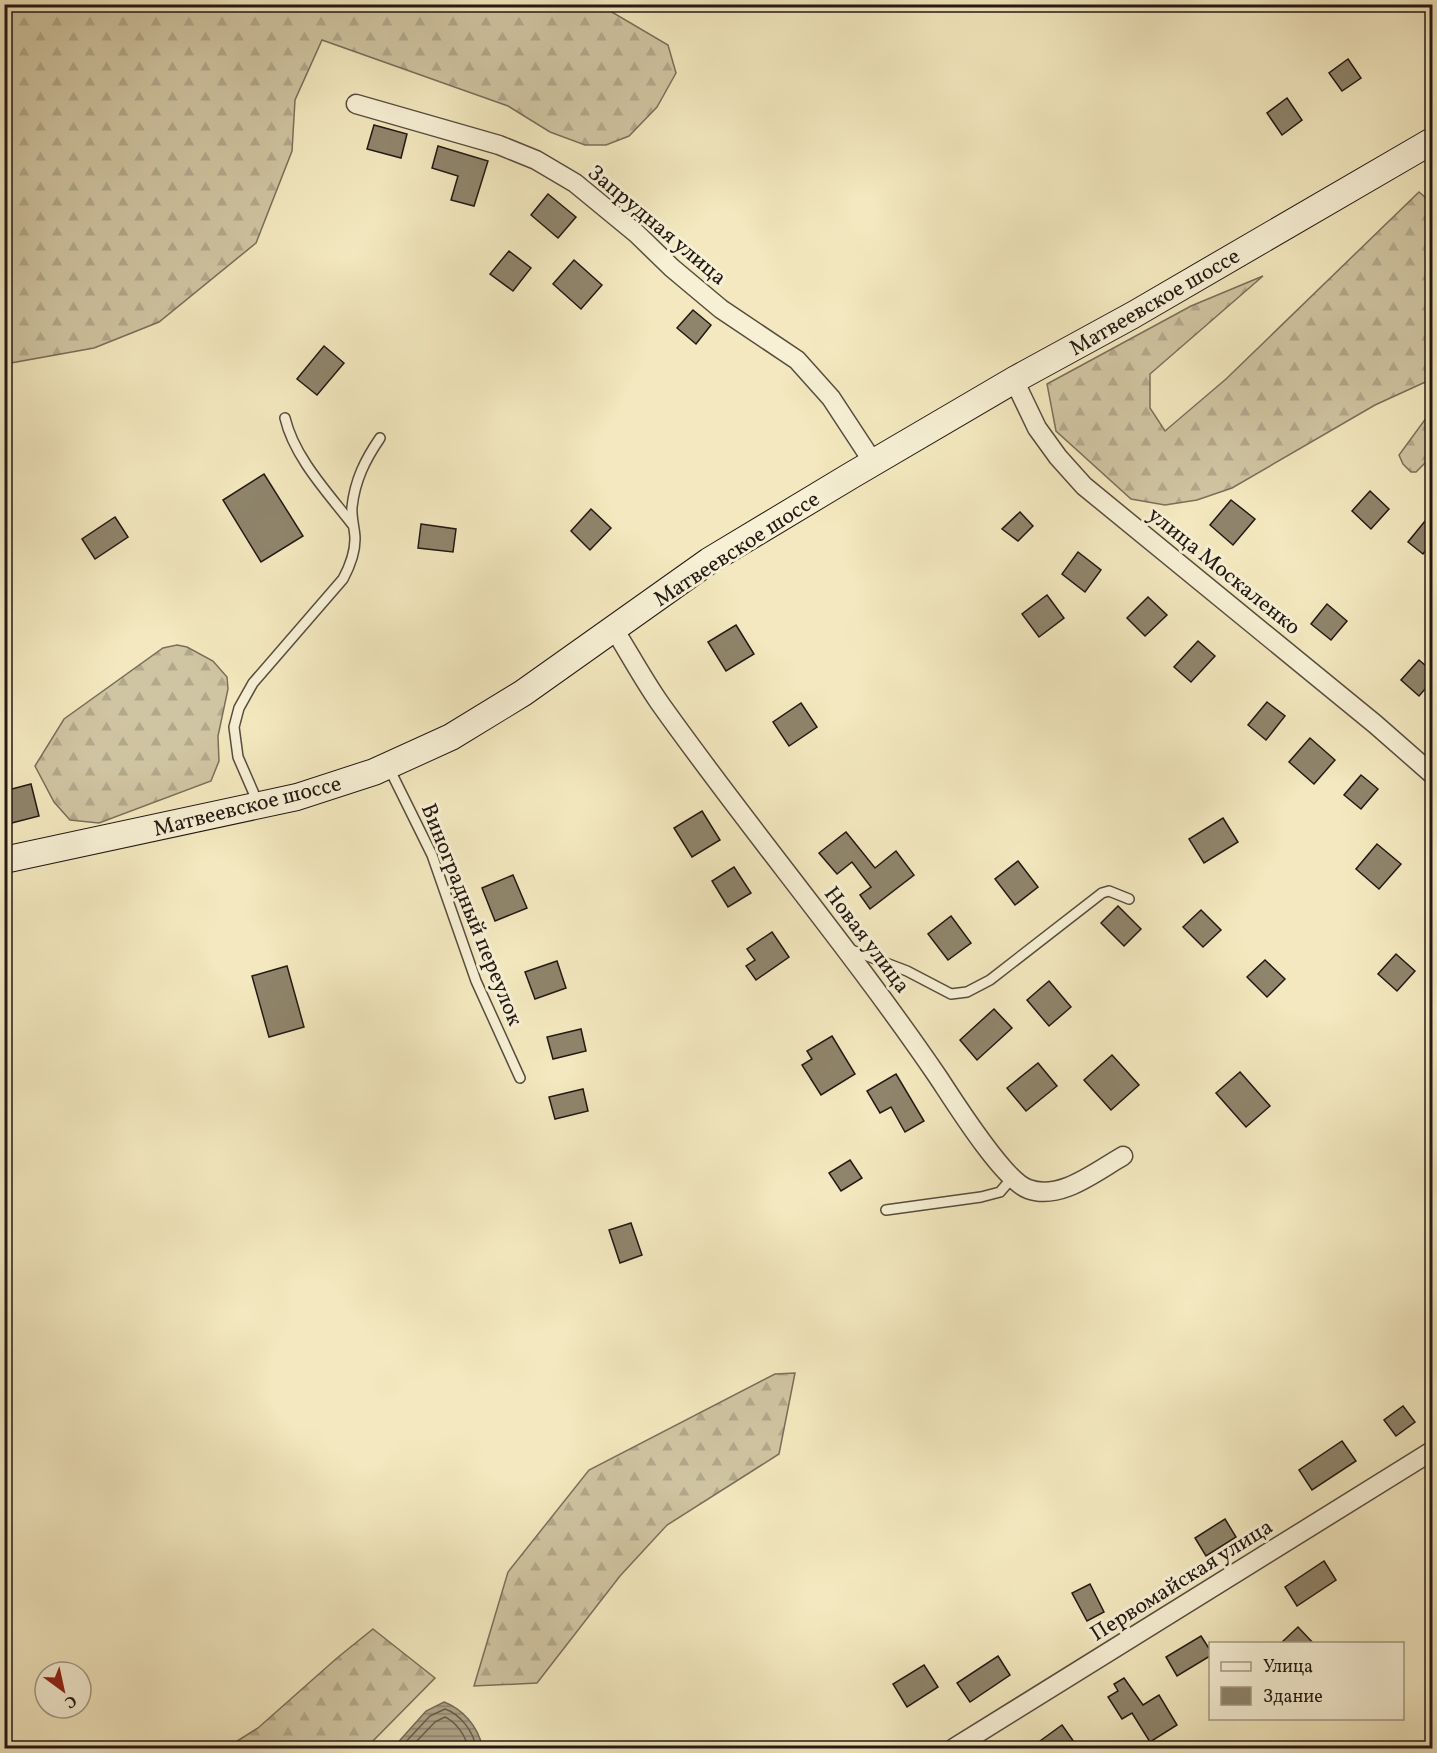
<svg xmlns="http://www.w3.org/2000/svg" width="1437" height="1753" viewBox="0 0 1437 1753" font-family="Vollkorn,serif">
  <defs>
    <pattern id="forest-firs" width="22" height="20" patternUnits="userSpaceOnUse" patternTransform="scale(1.5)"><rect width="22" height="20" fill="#d0c5a2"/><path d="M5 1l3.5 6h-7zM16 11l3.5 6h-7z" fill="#b2a98b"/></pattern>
    <pattern id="water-rules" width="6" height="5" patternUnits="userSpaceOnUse" patternTransform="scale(1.5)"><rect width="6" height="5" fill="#aca285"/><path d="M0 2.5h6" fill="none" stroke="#8c836c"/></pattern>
  </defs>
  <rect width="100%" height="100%" fill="#f3e8bf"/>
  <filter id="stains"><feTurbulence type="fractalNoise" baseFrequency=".00333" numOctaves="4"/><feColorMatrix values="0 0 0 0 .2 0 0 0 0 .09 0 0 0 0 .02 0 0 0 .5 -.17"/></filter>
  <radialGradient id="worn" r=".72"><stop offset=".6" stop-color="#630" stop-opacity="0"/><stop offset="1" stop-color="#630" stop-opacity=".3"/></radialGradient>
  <g fill="url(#forest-firs)" stroke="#7a6f5a" stroke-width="1.5">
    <polygon points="5,4 600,5 668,45 676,73 657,107 629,136 606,145 585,145 550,132 508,106 322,40 295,100 292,151 256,243 159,322 94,348 5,364"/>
    <polygon points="1419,192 1432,203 1432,379 1375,405 1232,488 1197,500 1165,505 1131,499 1056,431 1047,384 1191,306 1263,276 1150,374 1150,408 1165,431 1226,379"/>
    <polygon points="1432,410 1432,456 1416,472 1411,472 1403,464 1399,455"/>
    <polygon points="177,645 187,647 213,661 227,677 228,689 218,736 219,761 211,781 99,823 70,820 54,802 35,766 64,719 163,648"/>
    <polygon points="795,1373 779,1454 667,1525 620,1576 537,1683 474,1686 508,1572 589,1470 775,1374"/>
    <polygon points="373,1629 435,1678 366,1748 226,1748 258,1728 337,1658"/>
  </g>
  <path fill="url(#water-rules)" stroke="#756b57" stroke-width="1.5" d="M444,1702C463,1709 478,1727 482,1746L481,1748H393L426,1711Z"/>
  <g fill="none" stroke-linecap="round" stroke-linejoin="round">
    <g stroke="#685e4c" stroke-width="1.5">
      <path d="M400,1748L430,1716L445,1709C460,1714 474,1732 476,1748"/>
      <path d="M410,1748L435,1722L445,1717C456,1722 466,1736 468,1748"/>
    </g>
  </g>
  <g fill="#8f856c" stroke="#231913" stroke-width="1.5">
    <polygon points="1348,59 1361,78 1342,91 1329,73"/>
    <polygon points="1287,98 1302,120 1282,135 1267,113"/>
    <polygon points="374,125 407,134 401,158 367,149"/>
    <polygon points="438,146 488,161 474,206 451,200 458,176 432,168"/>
    <polygon points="548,194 576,217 558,238 531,215"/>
    <polygon points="509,251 531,268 513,291 490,274"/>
    <polygon points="574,260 602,285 581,309 553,284"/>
    <polygon points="693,310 711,325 696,344 677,328"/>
    <polygon points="324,346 344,363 317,395 297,379"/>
    <polygon points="264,474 303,536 261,562 223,500"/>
    <polygon points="1370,491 1389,509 1371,529 1352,511"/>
    <polygon points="1231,500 1255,519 1233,545 1210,525"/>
    <polygon points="591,509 611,528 590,550 571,531"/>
    <polygon points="1020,512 1033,526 1018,541 1002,529"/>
    <polygon points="115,517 128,537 95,559 82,539"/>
    <polygon points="1425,521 1432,527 1432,542 1423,554 1408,542"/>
    <polygon points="421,524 456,529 453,552 418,548"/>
    <polygon points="1078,552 1101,570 1085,592 1062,574"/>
    <polygon points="1047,595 1064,618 1039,637 1022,614"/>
    <polygon points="1148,597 1167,615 1145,636 1127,618"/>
    <polygon points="1327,604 1347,621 1331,640 1311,624"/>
    <polygon points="736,625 754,654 726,671 708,642"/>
    <polygon points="1198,641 1215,656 1191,682 1174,667"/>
    <polygon points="1419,660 1432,671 1432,681 1419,696 1401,680"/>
    <polygon points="1267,702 1285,716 1266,740 1248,725"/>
    <polygon points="801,703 817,727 789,746 773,722"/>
    <polygon points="1310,738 1335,760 1314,784 1289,762"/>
    <polygon points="1361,775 1378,789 1361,809 1344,795"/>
    <polygon points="31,784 39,816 4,825 4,791"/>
    <polygon points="702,811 720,840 692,857 674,828"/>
    <polygon points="1223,818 1238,842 1204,863 1189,839"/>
    <polygon points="846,832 875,868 896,851 914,875 870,909 860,895 871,887 852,862 837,874 819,853"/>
    <polygon points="1377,844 1401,864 1379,889 1356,869"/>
    <polygon points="1018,861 1038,887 1015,905 995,879"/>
    <polygon points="734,867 751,893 728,907 712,881"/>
    <polygon points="513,875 527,908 495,921 482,888"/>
    <polygon points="1118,906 1141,929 1124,946 1101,923"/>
    <polygon points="1201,910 1221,930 1203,947 1183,927"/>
    <polygon points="951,916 971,943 948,960 928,934"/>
    <polygon points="772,932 789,957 756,980 746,966 755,960 747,949"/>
    <polygon points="1396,954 1415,971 1397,991 1378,974"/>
    <polygon points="1265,960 1285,979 1267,997 1247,977"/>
    <polygon points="557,961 566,988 535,999 525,972"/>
    <polygon points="287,966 304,1027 269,1037 252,976"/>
    <polygon points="1049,981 1071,1007 1049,1026 1027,1000"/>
    <polygon points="994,1009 1012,1028 977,1060 960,1040"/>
    <polygon points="581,1029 586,1051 553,1059 547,1037"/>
    <polygon points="832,1036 855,1074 821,1095 802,1065 812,1059 807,1051"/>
    <polygon points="1112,1055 1139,1085 1111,1110 1084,1080"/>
    <polygon points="1038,1063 1057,1086 1026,1111 1007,1088"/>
    <polygon points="1240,1072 1270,1106 1246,1127 1216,1093"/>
    <polygon points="896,1074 924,1121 905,1132 891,1107 880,1113 867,1091"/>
    <polygon points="583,1089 588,1111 555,1119 549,1097"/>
    <polygon points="850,1160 862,1178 841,1191 829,1173"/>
    <polygon points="631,1223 642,1255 620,1263 609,1230"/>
    <polygon points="1403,1406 1415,1422 1396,1436 1384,1420"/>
    <polygon points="1342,1441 1356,1461 1312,1490 1299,1470"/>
    <polygon points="1225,1519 1236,1537 1206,1556 1195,1538"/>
    <polygon points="1324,1561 1336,1580 1297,1606 1285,1587"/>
    <polygon points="1090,1584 1104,1612 1087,1621 1072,1593"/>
    <polygon points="1298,1627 1314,1644 1280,1644"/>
    <polygon points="1201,1636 1210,1650 1210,1656 1177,1676 1166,1657"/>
    <polygon points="998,1656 1010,1675 970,1702 957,1683"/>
    <polygon points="924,1665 938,1687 907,1707 893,1684"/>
    <polygon points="1124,1678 1143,1705 1159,1695 1177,1725 1150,1742 1132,1713 1122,1719 1108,1697 1118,1691 1114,1684"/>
    <polygon points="1062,1725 1079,1749 1029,1749"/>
  </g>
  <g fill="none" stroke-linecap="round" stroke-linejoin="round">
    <g stroke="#574d3e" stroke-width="12">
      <g id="service">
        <path d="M285,418C294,457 328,493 352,524"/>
        <polyline points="389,768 432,855 476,981 520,1078"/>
        <path d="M258,803L238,757L234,727L239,708L253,683L343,579C350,566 355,554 355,539C355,529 351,518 352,507C355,480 365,460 380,438"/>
        <polyline points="849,949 907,971 951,994 967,992 990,980 1102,893 1109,891 1129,899"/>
        <polyline points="886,1210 981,1197 1000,1192 1012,1178"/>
      </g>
    </g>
    <g stroke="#574d3e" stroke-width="21">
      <g id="minor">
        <polyline points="356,104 499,145 536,160 575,183 637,234 672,268 721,309 797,360 831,398 873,462"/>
        <polyline points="1014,380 1037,428 1058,457 1084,486 1375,724 1432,774"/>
        <path d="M614,629C629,653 643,679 659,702C749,829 850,948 938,1077C954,1101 1003,1180 1028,1189C1060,1201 1095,1172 1123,1156"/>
        <polyline points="954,1748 1432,1451"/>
      </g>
    </g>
    <g stroke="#231913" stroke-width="28">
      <polyline id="secondary" points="4,860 297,797 374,772 451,737 523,693 709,561 852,475 1014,380 1133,315 1432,141"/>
    </g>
    <use href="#service" stroke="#f7f0d5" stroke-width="9"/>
    <use href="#minor" stroke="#f7f0d5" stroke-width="18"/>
    <use href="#secondary" stroke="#f7f0d5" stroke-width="26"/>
  </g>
  <g text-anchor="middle" stroke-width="6" stroke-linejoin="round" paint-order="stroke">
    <g font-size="22" fill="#231913" stroke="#f7f0d5">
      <text transform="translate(658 224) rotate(40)" y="8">Запрудная улица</text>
      <text transform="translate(1154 301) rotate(-30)" y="8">Матвеевское шоссе</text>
      <text transform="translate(736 548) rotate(-33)" y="8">Матвеевское шоссе</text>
      <text transform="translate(1225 570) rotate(39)" y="8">улица Москаленко</text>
      <text transform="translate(247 805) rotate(-14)" y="8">Матвеевское шоссе</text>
      <text transform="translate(473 914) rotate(68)" y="8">Виноградный переулок</text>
      <text transform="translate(868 939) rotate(53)" y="8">Новая улица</text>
      <text transform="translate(1181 1579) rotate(-32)" y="8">Первомайская улица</text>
    </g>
  </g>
  <rect width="1437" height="1753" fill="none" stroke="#f3e8bf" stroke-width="24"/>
  <rect x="6" y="6" width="1425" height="1741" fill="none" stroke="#231913" stroke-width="3"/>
  <rect x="12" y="12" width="1413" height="1729" fill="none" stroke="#231913" stroke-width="1.5"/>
  <rect x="1209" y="1642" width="195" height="78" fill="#f7f0d5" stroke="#a29a87" stroke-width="1.5"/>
  <rect x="1221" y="1662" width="30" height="9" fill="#f7f0d5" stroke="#a29a87" stroke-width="1.5"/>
  <text x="1263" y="1672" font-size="18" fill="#231913">Улица</text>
  <rect x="1221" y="1687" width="30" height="18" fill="#8f856c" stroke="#a29a87" stroke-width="1.5"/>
  <text x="1263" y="1702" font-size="18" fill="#231913">Здание</text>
  <g transform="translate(63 1690) rotate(147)"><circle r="28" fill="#f7f0d5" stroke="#a29a87" stroke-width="1.5"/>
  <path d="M0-4.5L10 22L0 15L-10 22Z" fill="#8f2418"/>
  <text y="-9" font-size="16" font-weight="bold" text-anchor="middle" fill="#231913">С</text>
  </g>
  <rect width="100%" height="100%" filter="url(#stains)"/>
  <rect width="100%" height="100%" fill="url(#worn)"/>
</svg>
